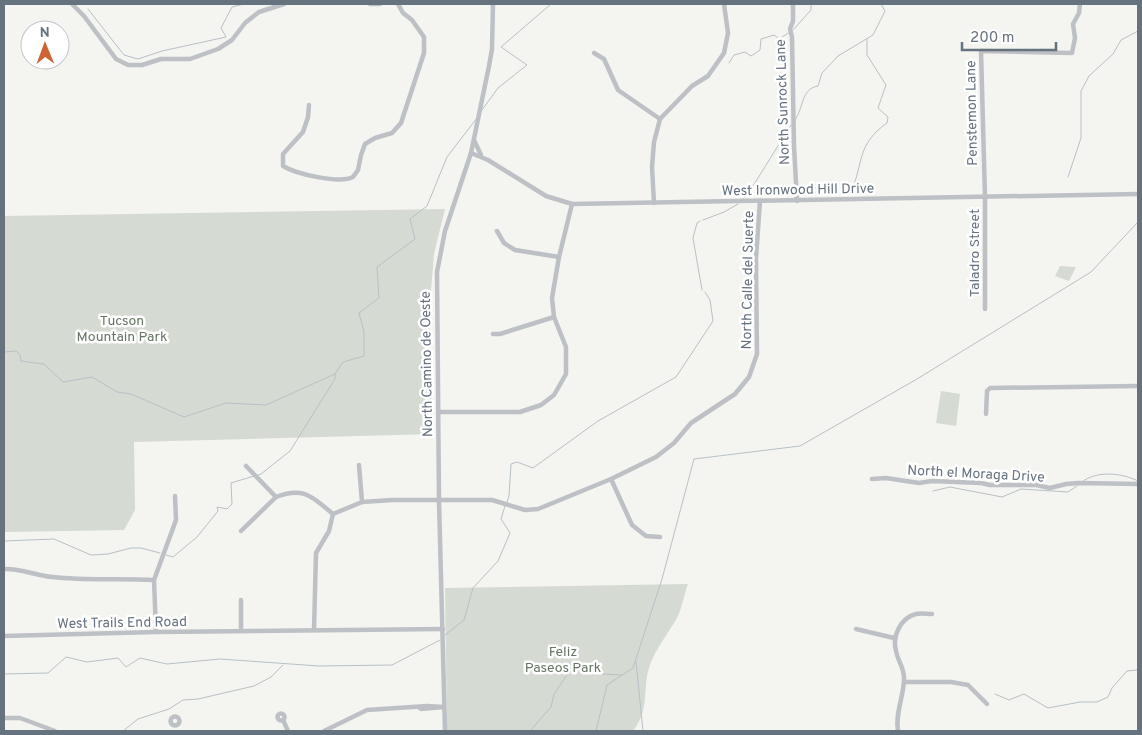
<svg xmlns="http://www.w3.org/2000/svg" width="1142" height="735" viewBox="0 0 1142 735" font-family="Overpass,sans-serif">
  <rect width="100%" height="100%" fill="#f4f4f0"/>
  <g fill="#d5dad2">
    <polygon points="445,209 434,254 429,315 433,434 134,442 135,510 124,530 4,532 4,216"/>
    <polygon points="1060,266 1076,267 1069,281 1055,276"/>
    <polygon points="941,391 960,394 956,426 936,423"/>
    <path d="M688,584C684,595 682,608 677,618C666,637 651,654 647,676C644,698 647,713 633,731H447L445,588Z"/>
  </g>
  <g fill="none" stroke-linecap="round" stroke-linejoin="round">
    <g stroke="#b8c1c5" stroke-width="1">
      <polyline points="88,9 124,55 138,59 162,51 226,37 221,28 232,7 244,4"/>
      <polyline points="793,30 811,10 811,4"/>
      <polyline points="729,63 734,55 745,52 751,56 760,50 761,39 774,35 779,39 790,32"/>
      <polyline points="482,110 498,88 527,65 501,47 551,4"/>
      <path d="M795,120C804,107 801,89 818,86L822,73L838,56L873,35L885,11L881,4"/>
      <polyline points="1068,177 1081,138 1081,91 1089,76 1113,54 1121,40 1138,31"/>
      <path d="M851,192C864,163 856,145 887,123L888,117L878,108L886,85L867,55V39"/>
      <polyline points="743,199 748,194 791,125"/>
      <polyline points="703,220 724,212 738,204"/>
      <polyline points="700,221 697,223 693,238 702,290"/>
      <polyline points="4,352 16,351 20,355 21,361 44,364 63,382 92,377 117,392 131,394 184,417 226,403 266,405 335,374"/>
      <polyline points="258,475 261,474 290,451 335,379 335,374 343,362 364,356 364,332 359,313 379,298 377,267 415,239 410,219 427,206 447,157 477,118"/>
      <path d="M1082,482C1097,470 1122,473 1138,481"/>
      <polyline points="933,491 950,487 1002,497 1021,489 1068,492 1077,486"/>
      <polyline points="507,502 509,496 511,464 517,462 533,468 598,421 676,377 713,321 710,300 705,292"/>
      <polyline points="4,541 54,539 91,555 108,554 131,548 141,548 160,553"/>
      <polyline points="166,555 173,557 197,537 218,511 217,507 227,509 232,504 231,483 254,476"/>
      <polyline points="445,635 464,620 473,588 498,561 510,533 501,519 505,506"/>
      <polyline points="636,662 643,731"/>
      <polyline points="4,674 48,673 66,657 87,662 118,658 126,667 140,658 167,664 220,659 319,666 392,665 440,640"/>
      <polyline points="995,694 1009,700 1024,694 1048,708 1080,702 1097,702 1108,697 1112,688 1127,671 1138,670"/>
      <polyline points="123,731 138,719 169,709 183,700 198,699 254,686 271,677 283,665"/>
      <polyline points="530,731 551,707 554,694 569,672 585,667 603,674 621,675"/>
      <polyline points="596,731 607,685 633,668 662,579 694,459 800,446 917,379 1091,272 1138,222"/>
    </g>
    <g stroke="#bdc0c4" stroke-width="4.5">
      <polyline points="72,4 84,16 116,59 128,65 142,65 161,59 190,59 218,49 232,40 245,23 259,12 284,4"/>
      <polyline points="370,4 380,4"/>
      <polyline points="793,4 793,21 790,29 792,37 794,146 797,201"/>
      <polyline points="594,53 604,59 618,90 660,119"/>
      <path d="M309,105L308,117L303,132L283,154V166C296,174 339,184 353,177L358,170L361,155L365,144L375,138L392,133L401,123L424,53V37L412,20L403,13L398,4"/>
      <polyline points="474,140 481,155"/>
      <polyline points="471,153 488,160 546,196 572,204 1138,194"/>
      <polyline points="654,203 652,167 654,142 660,119 692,86 708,76 724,53 728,33 724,4"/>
      <polyline points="497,231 504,243 515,250 559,257"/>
      <polyline points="985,309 985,197 981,51 1072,53 1075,38 1073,24 1079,13 1080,4"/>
      <polyline points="493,334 500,334 554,317"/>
      <polyline points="438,412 520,412 541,405 554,395 566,374 566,347 554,317 552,298 559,257 572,204"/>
      <polyline points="986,414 987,391 990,388 1138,386"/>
      <polyline points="359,465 362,502"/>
      <path d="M246,466L276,497C304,486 312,497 333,514"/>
      <polyline points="611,479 632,525 646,536 660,537"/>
      <polyline points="872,479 886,478 919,483 932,481 981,483 990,485 1036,485 1050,488 1066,484 1079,483 1138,484"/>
      <polyline points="241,531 276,497"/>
      <path d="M4,569C21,568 36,576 53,577C87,581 121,578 154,580"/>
      <polyline points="241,600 241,631"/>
      <polyline points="856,629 894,638"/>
      <polyline points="314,630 316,553 329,531 333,514 362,502 392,500 492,500 525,510 538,509 611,479 656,457 674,443 691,423 735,394 749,377 757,354 756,258 760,201"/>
      <polyline points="156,632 154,580 176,520 175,496"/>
      <polyline points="4,636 156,632 443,629"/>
      <polyline points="904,682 951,682 968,685 987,704"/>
      <polyline points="418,707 421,709 443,707"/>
      <circle cx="281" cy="717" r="3.5"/>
      <circle cx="175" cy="721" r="4.5"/>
      <polyline points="4,718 20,718 55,731"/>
      <polyline points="283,720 288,731"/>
      <polyline points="324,731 367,710 427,706 444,707"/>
      <polyline points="445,731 439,501 437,272 445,231 471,153 489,66 492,49 493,4"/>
      <path d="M898,731C895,714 903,698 904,681C905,667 898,663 896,651C892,637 900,618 916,614C921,613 927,614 932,614"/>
    </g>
  </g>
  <g text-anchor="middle" stroke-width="5" stroke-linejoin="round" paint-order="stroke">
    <g font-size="14" fill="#66727e" stroke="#fff">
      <text transform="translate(782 102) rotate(-92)" y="5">North Sunrock Lane</text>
      <text transform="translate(971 113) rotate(-91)" y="5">Penstemon Lane</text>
      <text transform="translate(798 189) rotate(-1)" y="5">West Ironwood Hill Drive</text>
      <text transform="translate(974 253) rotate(-90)" y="5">Taladro Street</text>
      <text transform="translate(747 280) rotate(-89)" y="5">North Calle del Suerte</text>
      <text transform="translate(426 364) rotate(-91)" y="5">North Camino de Oeste</text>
      <text transform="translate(976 473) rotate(3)" y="5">North el Moraga Drive</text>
      <text transform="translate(122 622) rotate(-1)" y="5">West Trails End Road</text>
    </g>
    <g font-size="14" fill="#677664" stroke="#fff">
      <text x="122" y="325">Tucson<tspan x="122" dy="16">Mountain Park</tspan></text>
      <text x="563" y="656">Feliz<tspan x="563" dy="16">Paseos Park</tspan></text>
    </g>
  </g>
  <rect width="1142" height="735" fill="none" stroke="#66727e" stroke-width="10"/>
  <g transform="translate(45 45) rotate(359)"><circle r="24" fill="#ffffff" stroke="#c2c7cb"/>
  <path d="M0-4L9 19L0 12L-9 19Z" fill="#ce6436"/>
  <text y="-8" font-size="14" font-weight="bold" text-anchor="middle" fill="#66727e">N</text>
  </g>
  <path d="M962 42v8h94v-8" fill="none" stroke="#66727e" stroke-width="2.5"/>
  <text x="970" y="42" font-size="15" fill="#66727e" stroke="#ffffff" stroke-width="4" paint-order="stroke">200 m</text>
</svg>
